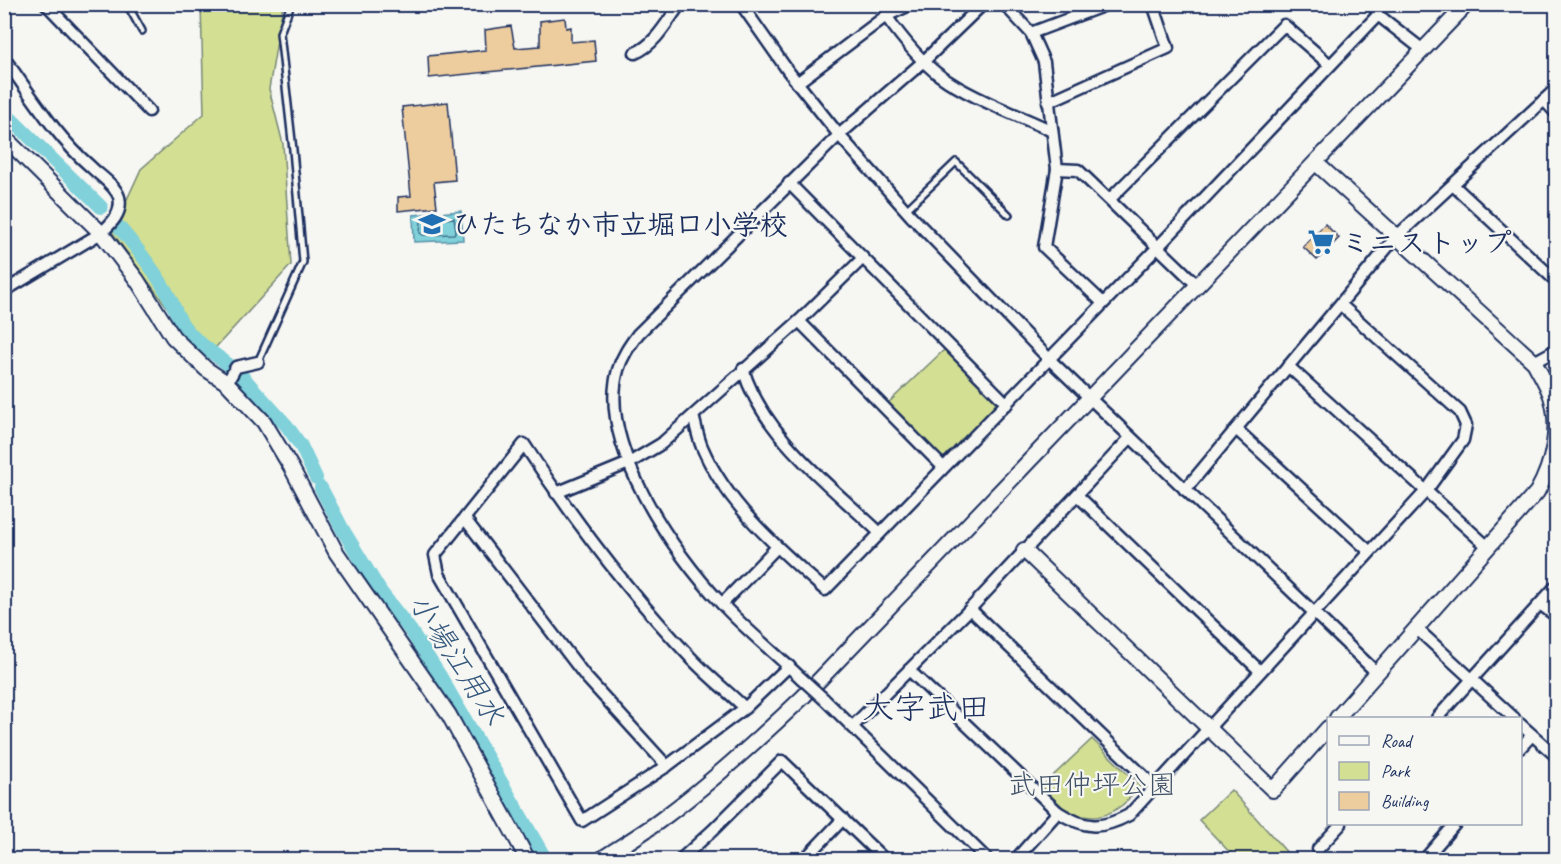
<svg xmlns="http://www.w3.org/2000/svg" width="1561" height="864" viewBox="0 0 1561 864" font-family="Caveat,'Klee One',sans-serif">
  <rect width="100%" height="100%" fill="#f6f6f2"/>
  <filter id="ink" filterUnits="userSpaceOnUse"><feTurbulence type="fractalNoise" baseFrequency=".0167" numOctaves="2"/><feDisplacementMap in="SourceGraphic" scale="12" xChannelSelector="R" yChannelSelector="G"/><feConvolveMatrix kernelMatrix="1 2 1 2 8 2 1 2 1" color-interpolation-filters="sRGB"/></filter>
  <g filter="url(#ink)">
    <g fill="#d3df92" stroke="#778778" stroke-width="1.5">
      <polygon points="201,5 283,5 269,89 283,144 291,265 205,359 112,232 141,169 204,114"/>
      <polygon points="946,348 998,402 947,458 940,456 888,403"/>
      <path d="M1092,739L1140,786C1134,792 1128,801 1121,806C1090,830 1063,810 1039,789Z"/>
      <polygon points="1231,790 1290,856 1291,859 1236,859 1199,820"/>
    </g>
    <polygon fill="#80d1d9" stroke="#5890a8" stroke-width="1.5" points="461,211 463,240 414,242 413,215"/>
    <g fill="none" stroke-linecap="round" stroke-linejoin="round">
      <polygon stroke="#43708f" stroke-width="1.5" points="454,218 456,231 454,234 423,235 420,233 421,221"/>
      <g stroke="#80d1d9" stroke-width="14">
        <polyline points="4,112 101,207"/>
        <path d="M119,227C136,247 153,268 166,291C173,302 176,315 183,325C196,343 216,355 233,368"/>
        <polyline points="239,373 287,426 301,446 316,478"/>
        <polyline points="321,488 343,530 380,591 411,631 440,676 546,860"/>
      </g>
    </g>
    <g fill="#edcc9e" stroke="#1b2f5e" stroke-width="1.5">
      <polygon points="565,18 566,28 571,27 571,42 594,40 596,61 429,78 428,56 486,50 485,30 511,26 515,48 540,46 540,21"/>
      <polygon points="448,102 455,180 434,182 437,207 398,211 398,197 411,196 402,107"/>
      <polygon points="1325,224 1339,238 1317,260 1303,247"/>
    </g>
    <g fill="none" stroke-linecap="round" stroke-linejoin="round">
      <g stroke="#1b2f5e" stroke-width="10">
        <g id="service">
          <polyline points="127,4 142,31"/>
          <polyline points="1368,4 1378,15"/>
          <polyline points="906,210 956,162 1009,215"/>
          <polyline points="258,362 303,262 293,150 280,33 291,4"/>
        </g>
      </g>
      <g stroke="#1b2f5e" stroke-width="15">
        <g id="minor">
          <polyline points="46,4 149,111"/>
          <polyline points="741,4 788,71 839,135 911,216 1049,359 1377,673"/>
          <polyline points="1004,4 1031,33 1044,62 1057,169 1044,247 1103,303"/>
          <path d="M886,16C901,37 918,59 939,75C968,97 1018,115 1052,131"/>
          <polyline points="1031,33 1108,4"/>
          <path d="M635,53C655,45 667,22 680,4"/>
          <path d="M4,58C31,95 56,137 91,167C100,176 115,185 119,197C123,213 111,224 101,233L4,291"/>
          <polyline points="797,83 886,16 912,4"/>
          <polyline points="1544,100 1556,113"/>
          <polyline points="1048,102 1168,48 1153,4"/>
          <polyline points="1057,169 1078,170 1197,285"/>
          <polyline points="789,183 1007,404"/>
          <polyline points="1453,185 1556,281"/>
          <polyline points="1110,199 1284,25 1330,65"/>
          <polyline points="799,321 943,467"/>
          <polyline points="1534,362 1556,350"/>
          <polyline points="1288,366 1488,547"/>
          <path d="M743,369C763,436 831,486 880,533"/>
          <polyline points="227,383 236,367 258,362"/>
          <path d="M693,416C696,426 698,438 702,447C727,505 779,549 825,590L1158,247L1378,15L1423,50"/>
          <polyline points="1236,429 1369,551"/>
          <polyline points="1185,490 1396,237 1556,89"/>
          <polyline points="556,493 629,463 661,444 799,321 863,258"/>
          <polyline points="1077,495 1260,671"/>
          <polyline points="465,519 586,677 667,766"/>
          <polyline points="722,604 777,547"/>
          <polyline points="1540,604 1556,616"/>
          <polyline points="970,609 1155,787"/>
          <polyline points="1416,628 1514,718"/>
          <path d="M909,670L1058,812C1085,829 1101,830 1129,815L1426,491L1463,440L1466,425L1460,412L1341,305"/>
          <path d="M801,678C775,653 746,630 721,603C673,553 597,443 618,370C622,356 630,345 638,334L839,135L924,61L983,4"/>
          <polyline points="824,699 988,860"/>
          <path d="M745,708C727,691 708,676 691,658C629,593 573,519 524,444L435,555L439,574L582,821L667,766L745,708L789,666"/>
          <polyline points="1437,718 1556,586"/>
          <polyline points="1520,724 1556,756"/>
          <polyline points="853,726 970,609 1130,438"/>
          <polyline points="1520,748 1532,735"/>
          <polyline points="1318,849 1341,824"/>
          <polyline points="680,860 713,830 782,761 885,860"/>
          <polyline points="804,860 843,819"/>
          <polyline points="1015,860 1058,812"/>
          <polyline points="1424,860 1455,824"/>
        </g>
      </g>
      <g stroke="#1b2f5e" stroke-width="18">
        <g id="tertiary">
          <polyline points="4,137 101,233 137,280 173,337 206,369 227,383 264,422 291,467 336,552 449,715 528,860"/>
          <path d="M1316,163L1534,362C1540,373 1547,384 1551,396C1561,428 1553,464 1537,492L1337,718"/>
          <polyline points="1024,550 1273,790 1328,728"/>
          <path d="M600,860C621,846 642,834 662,819C712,782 758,740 803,697L1467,4"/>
        </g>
      </g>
      <use href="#service" stroke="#f6f6f2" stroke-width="5"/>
      <use href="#minor" stroke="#f6f6f2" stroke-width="10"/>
      <use href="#tertiary" stroke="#f6f6f2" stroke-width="14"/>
      <polyline stroke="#1b2f5e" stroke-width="4" points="1551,860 1556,853"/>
      <g stroke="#1b2f5e" stroke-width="15" stroke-linecap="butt">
        <polyline id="minor-bridge" points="801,678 824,699"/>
      </g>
      <use href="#minor-bridge" stroke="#f6f6f2" stroke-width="10"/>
    </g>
  </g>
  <defs>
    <g id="school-bare" transform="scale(2.07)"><path d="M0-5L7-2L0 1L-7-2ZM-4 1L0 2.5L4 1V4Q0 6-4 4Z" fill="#1f6fb2" stroke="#f6f6f2" stroke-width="2.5" paint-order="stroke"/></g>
    <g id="supermarket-bare" transform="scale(2.07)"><path d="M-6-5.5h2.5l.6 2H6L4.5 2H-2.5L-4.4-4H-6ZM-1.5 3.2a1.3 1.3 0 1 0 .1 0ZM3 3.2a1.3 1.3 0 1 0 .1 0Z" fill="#1f6fb2" stroke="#f6f6f2" stroke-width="2.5" paint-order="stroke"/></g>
  </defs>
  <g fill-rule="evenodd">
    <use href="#school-bare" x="432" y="224"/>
    <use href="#supermarket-bare" x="1321" y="242"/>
  </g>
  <g text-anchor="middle" stroke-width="4.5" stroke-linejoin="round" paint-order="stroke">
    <g font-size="28" font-weight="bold" fill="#1b2f5e" stroke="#f6f6f2" text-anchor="start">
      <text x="452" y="234">ひたちなか市立堀口小学校</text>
      <text x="1341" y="252">ミニストップ</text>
    </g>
    <g font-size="28" fill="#405268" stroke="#f6f6f2">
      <text x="1092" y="794">武田仲坪公園</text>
    </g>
    <g font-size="30" font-style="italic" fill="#34587d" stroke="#f6f6f2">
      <text transform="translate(457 659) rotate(57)" y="10">小場江用水</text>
    </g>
    <g font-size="32" fill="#1b2f5e" stroke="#f6f6f2">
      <text x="926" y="718">大字武田</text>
    </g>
  </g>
  <rect width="1561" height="864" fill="none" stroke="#f6f6f2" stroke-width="24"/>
  <rect x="12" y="12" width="1537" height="840" fill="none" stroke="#1b2f5e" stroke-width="2" filter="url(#ink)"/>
  <rect x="1327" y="717" width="195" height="108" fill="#f6f6f2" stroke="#9ea6b7" stroke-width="1.5"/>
  <rect x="1339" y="736" width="30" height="9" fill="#f6f6f2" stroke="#9ea6b7" stroke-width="1.5"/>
  <text x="1381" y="747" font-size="18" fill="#1b2f5e">Road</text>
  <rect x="1339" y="762" width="30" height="18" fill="#d3df92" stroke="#9ea6b7" stroke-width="1.5"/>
  <text x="1381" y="777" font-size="18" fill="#1b2f5e">Park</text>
  <rect x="1339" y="792" width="30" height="18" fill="#edcc9e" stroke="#9ea6b7" stroke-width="1.5"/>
  <text x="1381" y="807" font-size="18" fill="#1b2f5e">Building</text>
</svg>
